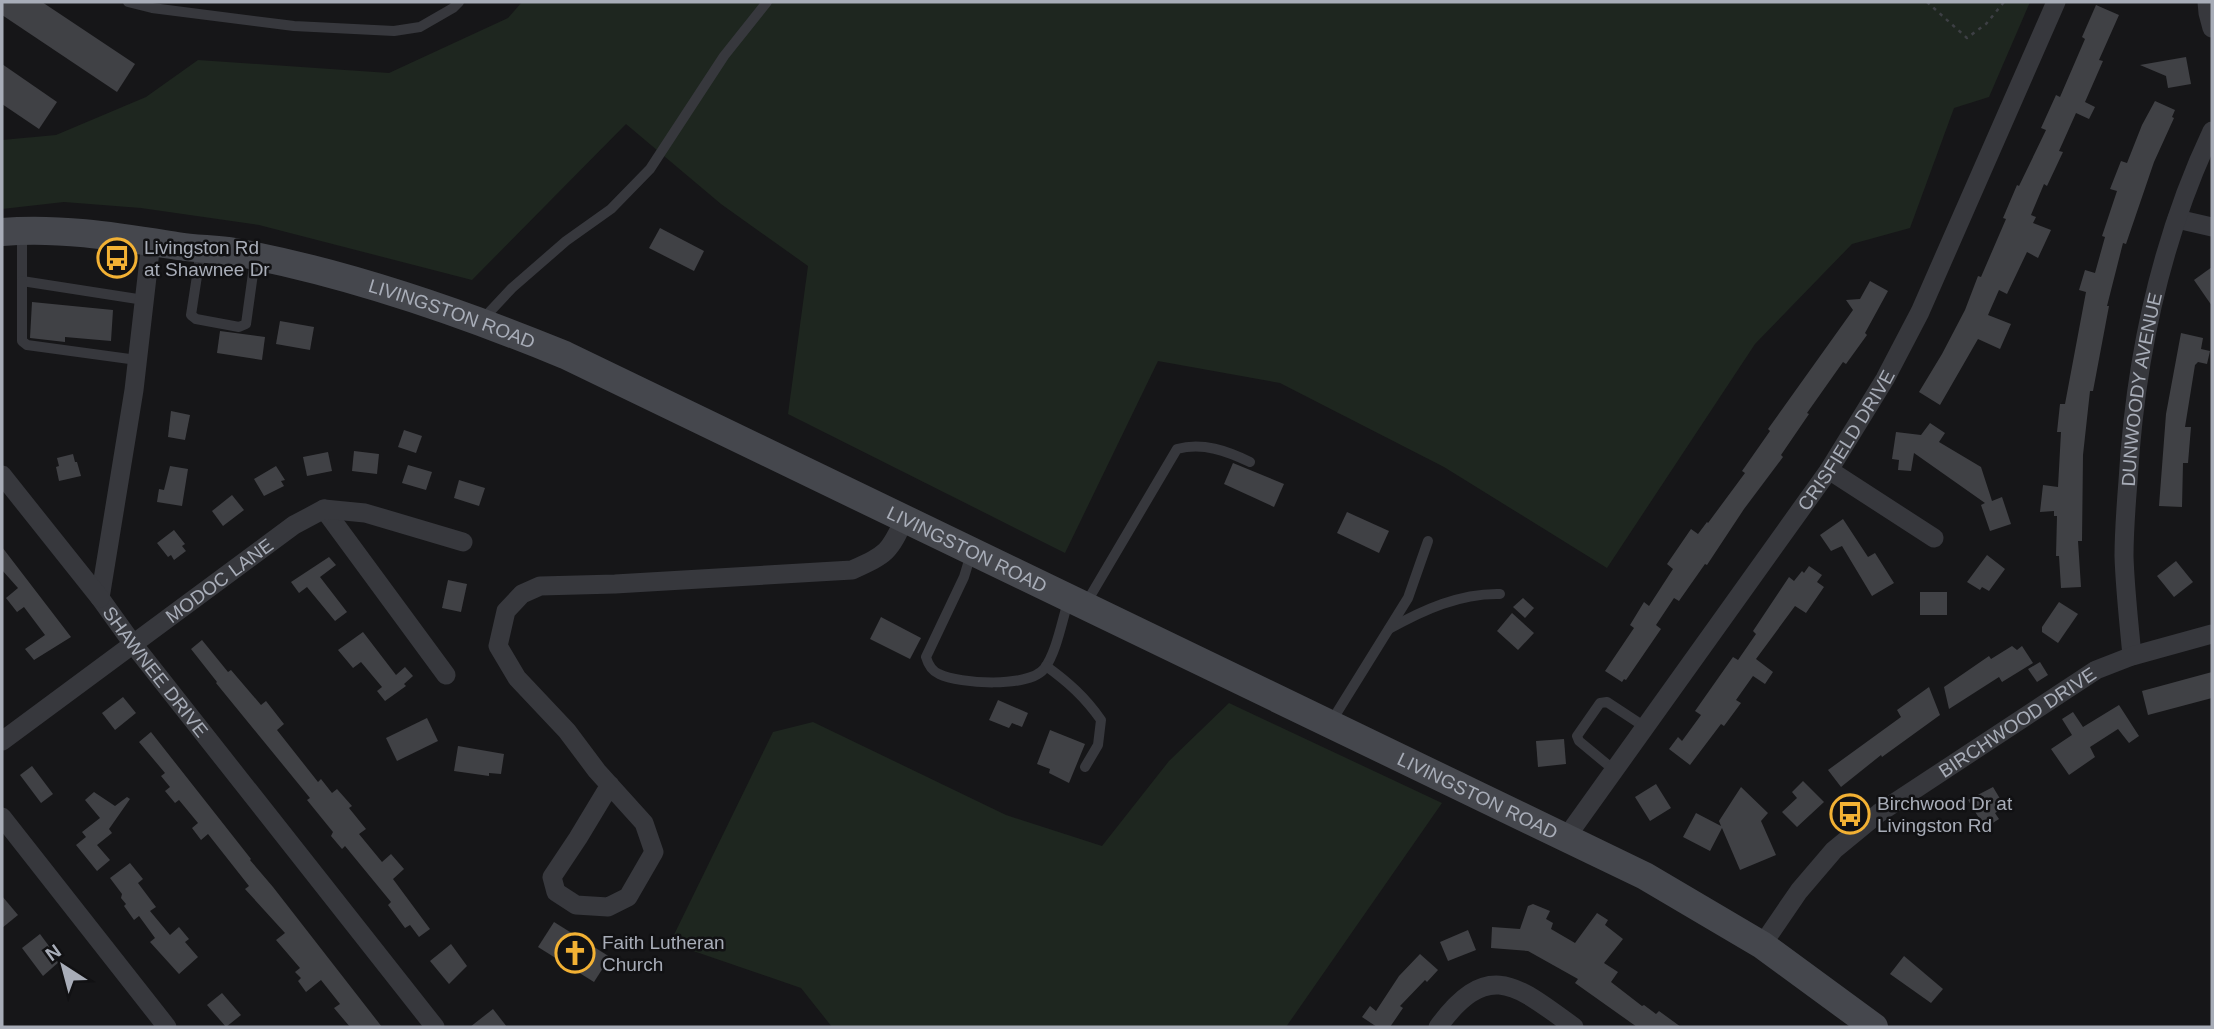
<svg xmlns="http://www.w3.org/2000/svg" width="2214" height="1029" viewBox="0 0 2214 1029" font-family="Helvetica,sans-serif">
  <rect width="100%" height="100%" fill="#161618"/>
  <g fill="#1e261f">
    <polygon points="522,2 2030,2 1989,97 1954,108 1910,228 1852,244 1755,344 1607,568 1444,467 1280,383 1158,361 1065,553 788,414 808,266 721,204 626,124 472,280 259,225 141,208 64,202 2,209 2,140 56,135 146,97 198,60 389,73 508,18"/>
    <polygon points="1229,703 1442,803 1286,1027 832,1027 801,988 670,943 773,732 813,722 1006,815 1102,846 1169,761"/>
  </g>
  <g fill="#404145">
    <polygon points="2,2 42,2 135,64 117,92 2,15"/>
    <polygon points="2096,5 2119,15 2099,60 2103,61 2085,102 2095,107 2089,119 2076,113 2059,151 2063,152 2047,186 2044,184 2031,215 2036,217 2033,223 2051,230 2038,258 2027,252 2007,294 1999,290 1988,315 2011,324 2000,349 1978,339 1940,405 1919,392 1942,354 1965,310 1978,276 1981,277 2006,219 2003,218 2017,185 2019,186 2046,130 2041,128 2056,95 2060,97 2085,39 2082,37"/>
    <polygon points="2186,57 2191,84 2168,88 2166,76 2140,65"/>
    <polygon points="2,64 57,102 39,129 2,104"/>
    <polygon points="2155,101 2175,110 2172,117 2174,118 2154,162 2126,244 2123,243 2107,306 2109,306 2093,391 2090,391 2083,455 2082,541 2078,541 2081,587 2061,588 2059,556 2056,556 2057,516 2054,516 2054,511 2040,512 2043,485 2058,487 2061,432 2057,432 2060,404 2065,404 2086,292 2079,290 2085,270 2095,273 2105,237 2102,236 2117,191 2110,189 2121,161 2127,163 2142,125"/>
    <polygon points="660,228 704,251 694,271 649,248"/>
    <polygon points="2212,267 2212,306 2194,280"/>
    <polygon points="1870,281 1888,291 1865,333 1867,335 1846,364 1843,362 1807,413 1809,414 1781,455 1783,457 1744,509 1707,565 1705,564 1679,601 1674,598 1656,625 1661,629 1626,680 1624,679 1622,682 1605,671 1634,628 1630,625 1644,602 1649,606 1673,569 1667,564 1691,529 1698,534 1707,522 1708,523 1745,473 1742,471 1770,431 1768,429 1853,310 1846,300 1860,299"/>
    <polygon points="32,302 113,310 111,341 65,337 65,342 30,338"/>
    <polygon points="280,321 314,327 310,350 276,344"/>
    <polygon points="220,331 265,337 262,360 217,353"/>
    <polygon points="2181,333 2203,338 2201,349 2210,351 2207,364 2198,362 2195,365 2185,427 2191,427 2188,463 2183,463 2182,507 2159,506 2166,414"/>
    <polygon points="171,411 190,415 185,440 168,437"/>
    <polygon points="1930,423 1945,433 1939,442 1981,467 1992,501 2002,497 2011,524 1990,531 1981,505 1985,503 1914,453 1911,471 1898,470 1899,460 1892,459 1896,432 1921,435"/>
    <polygon points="404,430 422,436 416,453 398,447"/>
    <polygon points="354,451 379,454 377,474 352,471"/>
    <polygon points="328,452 332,471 307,476 303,457"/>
    <polygon points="73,454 75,462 77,462 81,476 59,481 56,467 59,466 57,458"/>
    <polygon points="1233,463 1284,484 1274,507 1224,484"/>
    <polygon points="408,465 432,472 426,490 402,483"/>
    <polygon points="170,466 188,469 182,506 157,502 159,489 164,490"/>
    <polygon points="276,466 285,480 281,481 284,486 264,496 254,479"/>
    <polygon points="459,480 485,488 479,506 454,498"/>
    <polygon points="232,495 244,510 223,526 212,511"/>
    <polygon points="1347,512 1389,531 1379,553 1337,533"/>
    <polygon points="1843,519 1868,557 1875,553 1894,583 1872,596 1842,546 1831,551 1820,535"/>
    <polygon points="174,530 185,544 182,546 186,551 174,560 171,555 168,557 157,543"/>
    <polygon points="2,547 71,637 34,660 25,649 45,635 24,607 17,612 6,598 18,588 2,570"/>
    <polygon points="1987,555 2005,569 1989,591 1982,587 1980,590 1967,582"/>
    <polygon points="329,557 336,565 320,577 347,612 335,621 307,587 299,593 291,582"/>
    <polygon points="2176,561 2193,582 2174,597 2157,576"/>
    <polygon points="1809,566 1822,575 1817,582 1824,587 1806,613 1795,606 1756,659 1773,672 1765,684 1753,676 1736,700 1741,703 1724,726 1721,724 1690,765 1669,749 1678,737 1682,741 1701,715 1695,711 1733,657 1738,660 1756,634 1753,631 1789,577 1794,581 1802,571 1804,573"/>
    <polygon points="448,580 467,584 461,612 442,608"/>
    <rect x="1920" y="592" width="27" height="23"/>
    <polygon points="1523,598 1534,608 1525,618 1513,607"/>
    <polygon points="2059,602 2078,614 2058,643 2042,632 2042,627"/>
    <polygon points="1512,613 1534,633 1518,650 1497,631"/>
    <polygon points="881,617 921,638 910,659 870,639"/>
    <polygon points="363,632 396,675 405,667 413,676 404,684 406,686 385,701 377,691 382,687 361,662 353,668 338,650"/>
    <polygon points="202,640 228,672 231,670 261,705 266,701 284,724 277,730 318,782 321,779 332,793 337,789 352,806 349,808 366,829 359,834 382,862 391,854 404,869 393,879 430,929 419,937 410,925 405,928 388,905 391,902 345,846 342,849 331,836 333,832 307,800 310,798 216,683 217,682 191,649"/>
    <polygon points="2012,646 2017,650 2022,646 2033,663 2002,682 1999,677 1949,709 1944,687 1989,656 1991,659"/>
    <polygon points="2040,662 2048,675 2037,682 2028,669"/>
    <polygon points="2212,672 2212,698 2148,715 2142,691"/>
    <polygon points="1929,687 1940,715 1882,757 1881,755 1841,787 1828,770 1901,717 1897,710"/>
    <polygon points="123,697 136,713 115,730 102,713"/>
    <polygon points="998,700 1028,713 1022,727 1012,723 1009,728 989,720"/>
    <polygon points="2119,705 2139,736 2129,743 2118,729 2090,747 2095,757 2069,775 2051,749 2072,735 2062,719 2073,712 2083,727"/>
    <polygon points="427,718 438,741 397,761 386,738"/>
    <polygon points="1050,730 1085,744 1069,783 1049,773 1050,769 1037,764"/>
    <polygon points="151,732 251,859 250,860 273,887 382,1027 350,1027 334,1008 340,1004 321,980 306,992 298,981 301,978 295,972 300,968 276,940 285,933 245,889 249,886 208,834 201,840 192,828 198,823 179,800 175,803 165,791 170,787 161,776 165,773 139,742"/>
    <polygon points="1564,739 1566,764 1538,767 1536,741"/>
    <polygon points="458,746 504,754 501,774 489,773 489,776 454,771"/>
    <polygon points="32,766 53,794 41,803 20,775"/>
    <polygon points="1803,781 1824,802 1797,827 1782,812 1797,798 1792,792"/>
    <polygon points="1656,784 1671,808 1650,821 1635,797"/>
    <polygon points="1741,787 1768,813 1761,821 1776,855 1740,870 1722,828 1710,851 1683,837 1696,813 1721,826 1719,821"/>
    <polygon points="1993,787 2005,807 1995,813 1999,819 1985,828 1968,800"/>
    <polygon points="94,792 115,806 127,797 130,799 109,829 112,833 97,845 110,860 97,871 76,845 86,837 82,832 100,818 85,800"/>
    <polygon points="130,863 143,879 138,883 156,907 150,911 170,935 179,927 189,939 185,942 198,957 179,974 150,942 155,938 139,916 134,920 124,906 126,904 121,898 122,894 110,878"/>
    <polygon points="2,896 18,915 2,928"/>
    <polygon points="1533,904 1550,911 1546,919 1553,923 1551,929 1575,943 1597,913 1608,920 1605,925 1623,939 1604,963 1618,972 1611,982 1642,1006 1644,1005 1656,1014 1659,1011 1681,1027 1637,1027 1575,983 1578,979 1528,951 1491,948 1492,927 1520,929 1528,906"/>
    <polygon points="554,922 610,957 594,982 538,947"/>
    <polygon points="1468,930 1476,950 1448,961 1440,942"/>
    <polygon points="40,934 60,961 43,976 22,948"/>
    <polygon points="451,944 467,966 449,984 430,961"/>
    <polygon points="1420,954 1438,970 1427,982 1425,980 1400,1006 1403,1008 1390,1027 1377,1027 1362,1017 1370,1006 1376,1011 1399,976"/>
    <polygon points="1904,956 1943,989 1931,1003 1890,974"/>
    <polygon points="222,993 241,1015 226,1027 207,1005"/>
    <polygon points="493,1009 507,1027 470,1027"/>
  </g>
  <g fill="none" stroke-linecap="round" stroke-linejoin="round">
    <polyline stroke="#3d3f44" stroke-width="2.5" stroke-dasharray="3.5 5" stroke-linecap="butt" points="1927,2 1967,38 1986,24 2004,2"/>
    <g stroke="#37383d" stroke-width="10">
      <polyline points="128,2 152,8 294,26 394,31 420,27 453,8 459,2"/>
      <polyline points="22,234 22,281 144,300"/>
      <polyline points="201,250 191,315 196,319 239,327 246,324 255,259"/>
      <polyline points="22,281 22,341 27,345 137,360"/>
      <polyline points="483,319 512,288 566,241 611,209 650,169 724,56 767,2"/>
      <path d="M971,554L964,577L926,657C928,664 932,671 939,674C960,684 1028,688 1044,669C1056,654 1062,621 1068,602"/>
      <path d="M1085,605L1177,449C1203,442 1227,451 1250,462"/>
      <path d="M1389,629C1423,610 1460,593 1500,594"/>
      <path d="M1046,666C1068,682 1085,697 1101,720L1098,745L1085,767"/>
      <polyline points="1331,722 1408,598 1428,541"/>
      <polyline points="1614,770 1579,741 1577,736 1600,703 1607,702 1645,727"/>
    </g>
    <g stroke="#37383d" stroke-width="19">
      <polyline points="2207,2 2208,13 2212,28"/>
      <polyline points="2177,219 2212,227"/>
      <path id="s1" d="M151,242L134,390L100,598L133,644L435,1027"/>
      <polyline points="1829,470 1934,538"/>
      <polyline points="2,475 100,598"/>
      <polyline points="324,509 446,675"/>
      <path id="s2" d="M2132,656C2129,623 2125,589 2124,556C2124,531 2126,506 2128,481C2135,361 2160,241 2212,131"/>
      <path id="s3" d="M2,741L294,525L324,509L365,513L463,542"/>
      <path d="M610,785L578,838L552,877L556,892L576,905L608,907L628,897L654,852L644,823L597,771L567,731L517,678L498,646L506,611L522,594L540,586L615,584L852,570C887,554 889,553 905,518"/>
      <polyline points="2,817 167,1027"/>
      <path id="s4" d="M1565,839L1829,470L1885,379L1920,312L2056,2"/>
      <path id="s5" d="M1762,945L1799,891L1834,850L1879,813L2096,670L2132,656L2212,634"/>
      <path d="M1438,1027C1489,957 1518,987 1574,1027"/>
    </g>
    <path stroke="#45474d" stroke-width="28" id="s6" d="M2,232C60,227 119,237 177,246C196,249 216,249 235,252C348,273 458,311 565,355L1645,876L1762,945L1874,1027"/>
  </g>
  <defs>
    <g id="bus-ring" transform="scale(2.0125)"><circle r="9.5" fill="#111113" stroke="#f2b134" stroke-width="1.5"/><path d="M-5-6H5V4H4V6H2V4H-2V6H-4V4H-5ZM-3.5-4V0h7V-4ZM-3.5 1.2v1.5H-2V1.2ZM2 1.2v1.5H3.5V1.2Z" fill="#f2b134"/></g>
    <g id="church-ring" transform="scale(2.0125)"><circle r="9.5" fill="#111113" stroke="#f2b134" stroke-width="1.5"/><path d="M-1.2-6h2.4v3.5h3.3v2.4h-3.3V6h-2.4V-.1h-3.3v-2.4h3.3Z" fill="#f2b134"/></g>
  </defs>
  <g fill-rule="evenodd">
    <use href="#bus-ring" x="117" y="258"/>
    <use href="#bus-ring" x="1850" y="814"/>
    <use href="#church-ring" x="575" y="953"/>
  </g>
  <g text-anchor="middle" stroke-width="5" stroke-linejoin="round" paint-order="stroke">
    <g font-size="19" fill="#a8adb8" stroke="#111113" text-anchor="start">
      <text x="144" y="254">Livingston Rd<tspan x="144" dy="22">at Shawnee Dr</tspan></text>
      <text x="1877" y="810">Birchwood Dr at<tspan x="1877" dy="22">Livingston Rd</tspan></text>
      <text x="602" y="949">Faith Lutheran<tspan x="602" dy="22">Church</tspan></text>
    </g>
    <g font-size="19" fill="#a8adb8" stroke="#111113">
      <text dy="7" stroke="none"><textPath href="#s6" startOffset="460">LIVINGSTON ROAD</textPath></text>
      <text dy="7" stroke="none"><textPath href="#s2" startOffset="268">DUNWOODY AVENUE</textPath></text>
      <text dy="7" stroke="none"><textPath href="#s4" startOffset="488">CRISFIELD DRIVE</textPath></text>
      <text dy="7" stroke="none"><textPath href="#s6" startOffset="1027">LIVINGSTON ROAD</textPath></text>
      <text dy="7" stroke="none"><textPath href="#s3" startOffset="270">MODOC LANE</textPath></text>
      <text dy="7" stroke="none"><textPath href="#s1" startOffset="452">SHAWNEE DRIVE</textPath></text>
      <text dy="7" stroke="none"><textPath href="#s5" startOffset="343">BIRCHWOOD DRIVE</textPath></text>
      <text dy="7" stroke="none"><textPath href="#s6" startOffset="1594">LIVINGSTON ROAD</textPath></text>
    </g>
  </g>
  <rect width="2214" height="1029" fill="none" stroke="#a8adb8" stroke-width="7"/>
  <g transform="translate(63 966) rotate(324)" stroke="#111113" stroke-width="5" paint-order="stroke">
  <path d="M0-5L12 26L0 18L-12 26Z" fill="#a8adb8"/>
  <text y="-10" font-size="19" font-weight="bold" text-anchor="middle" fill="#a8adb8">N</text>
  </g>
</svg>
